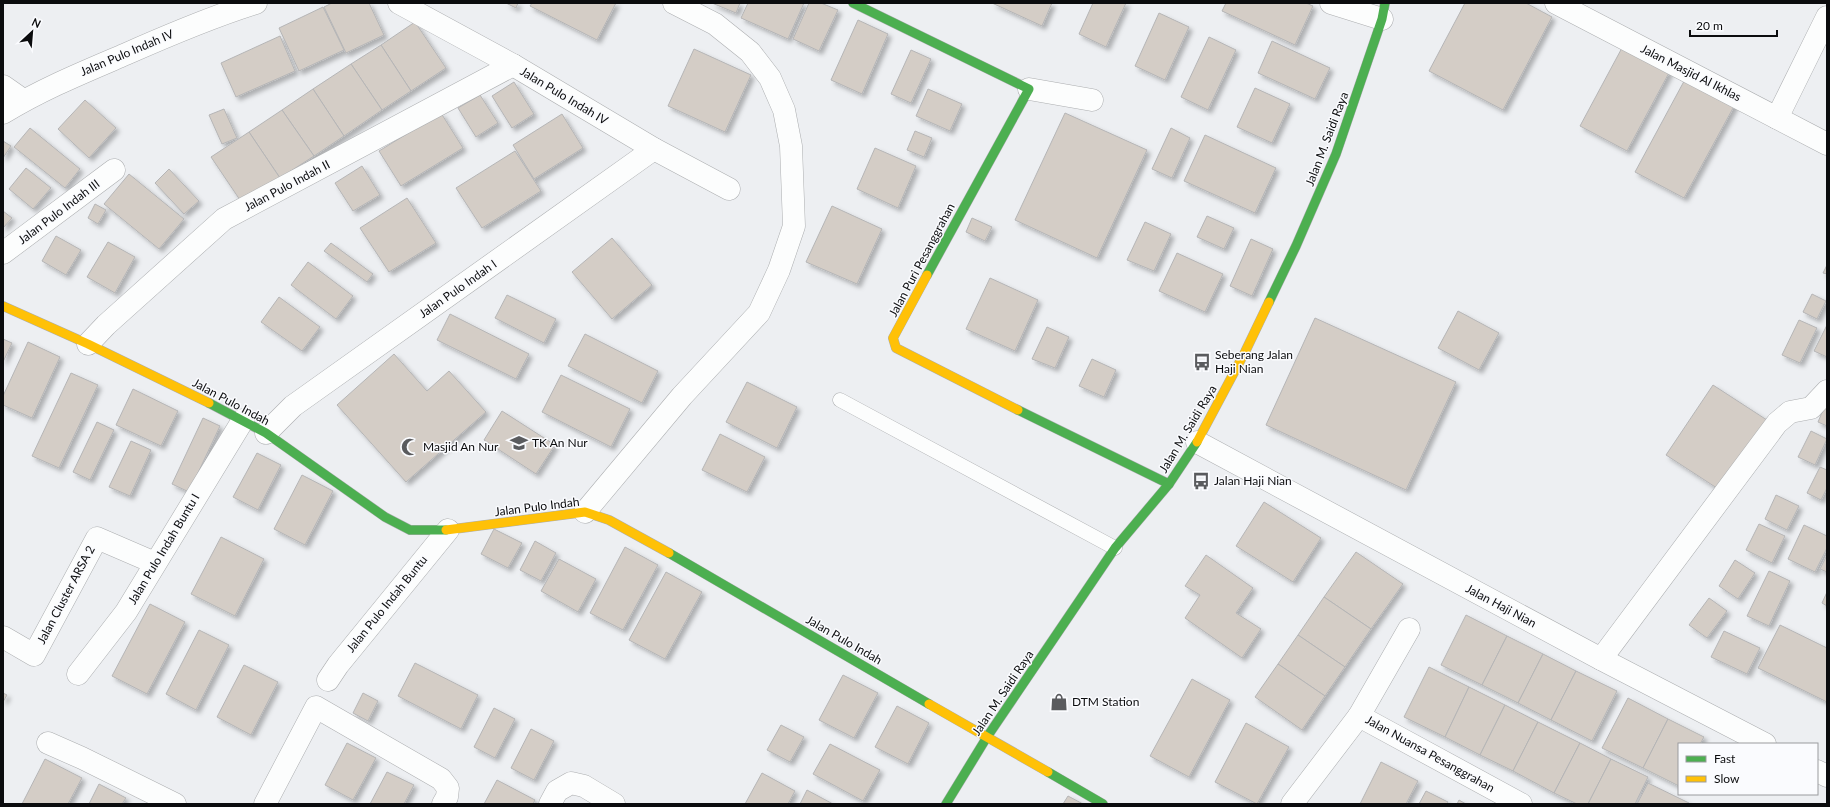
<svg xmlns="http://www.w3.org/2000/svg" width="1830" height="807" viewBox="0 0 1830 807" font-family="Lato,sans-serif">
  <defs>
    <filter id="shadow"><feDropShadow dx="3.5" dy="3.5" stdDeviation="2" flood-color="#0004"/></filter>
  </defs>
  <rect width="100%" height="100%" fill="#edeff2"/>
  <g fill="#d4cdc6" stroke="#b5b5b6" filter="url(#shadow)">
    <polygon points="332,3 369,3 384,35 346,53 324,7"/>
    <polygon points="506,3 518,3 516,8"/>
    <polygon points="532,3 616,3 597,40 530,6"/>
    <polygon points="712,3 740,3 736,13"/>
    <polygon points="748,3 804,3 788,39 741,18"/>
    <polygon points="809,3 821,3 838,10 819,51 793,39"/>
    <polygon points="992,3 1052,3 1042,26"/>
    <polygon points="1093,3 1126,3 1106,47 1079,34"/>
    <polygon points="1226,3 1306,3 1313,6 1295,45 1222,11"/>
    <polygon points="1465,3 1526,3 1552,17 1503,110 1429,71"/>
    <polygon points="323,7 344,50 299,71 279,28"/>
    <polygon points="1159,13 1189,27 1165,80 1135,66"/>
    <polygon points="858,20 888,34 862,94 831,80"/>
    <polygon points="415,22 446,68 411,91 381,45"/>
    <polygon points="280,36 295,71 236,97 221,63"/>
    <polygon points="1209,37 1236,50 1208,110 1181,97"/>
    <polygon points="1272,41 1330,68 1315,99 1258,73"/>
    <polygon points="381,45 411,91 382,110 351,64"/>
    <polygon points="1623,46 1670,71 1627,151 1580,126"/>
    <polygon points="694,49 751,75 725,132 668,106"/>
    <polygon points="911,50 931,59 911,103 891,94"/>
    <polygon points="351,64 382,110 344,136 313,89"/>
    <polygon points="1689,72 1738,99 1684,198 1635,172"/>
    <polygon points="514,82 534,114 512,128 492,96"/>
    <polygon points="1255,88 1290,104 1272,143 1237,127"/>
    <polygon points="313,89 344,136 314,156 282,110"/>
    <polygon points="928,89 962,104 950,131 916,116"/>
    <polygon points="480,95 498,123 476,137 458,108"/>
    <polygon points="85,100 116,128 89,158 58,129"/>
    <polygon points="224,109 237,138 222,144 209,115"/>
    <polygon points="282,110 314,156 280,178 249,132"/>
    <polygon points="441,113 463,148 401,186 379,151"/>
    <polygon points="1065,113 1147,150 1097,258 1015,220"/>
    <polygon points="562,114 583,148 534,179 513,145"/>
    <polygon points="30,128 80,169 65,188 14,147"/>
    <polygon points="1171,128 1190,138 1172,178 1152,169"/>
    <polygon points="915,131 932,138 924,157 907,150"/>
    <polygon points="249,132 280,178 242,203 211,157"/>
    <polygon points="1205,135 1276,168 1255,213 1184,181"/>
    <polygon points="3,141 11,146 3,158"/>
    <polygon points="875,148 916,166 898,208 857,189"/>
    <polygon points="515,151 541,191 482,228 456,188"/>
    <polygon points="362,166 380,195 353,211 335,183"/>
    <polygon points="26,168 51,188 33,209 9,189"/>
    <polygon points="169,169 199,201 184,214 155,183"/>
    <polygon points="129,174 184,219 159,249 104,204"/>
    <polygon points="407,198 436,243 389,272 360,228"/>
    <polygon points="95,204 106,210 98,224 88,218"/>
    <polygon points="832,206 882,229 857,284 806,262"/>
    <polygon points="3,211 12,218 3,228"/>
    <polygon points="1207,216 1234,228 1224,249 1197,237"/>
    <polygon points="972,218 992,227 985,241 966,232"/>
    <polygon points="1145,222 1171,234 1154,271 1127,260"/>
    <polygon points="56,236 81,250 66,275 42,261"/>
    <polygon points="612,238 652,285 612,319 572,272"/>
    <polygon points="1251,239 1273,249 1252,296 1230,286"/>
    <polygon points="108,242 135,257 115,293 87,277"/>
    <polygon points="331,243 373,274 367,282 324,251"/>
    <polygon points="1177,253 1223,274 1205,312 1159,291"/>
    <polygon points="308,262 353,296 336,319 291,285"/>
    <polygon points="1827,265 1827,274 1823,273"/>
    <polygon points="990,278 1038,300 1015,351 966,329"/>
    <polygon points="1812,294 1826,301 1817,319 1803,312"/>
    <polygon points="507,295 556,319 544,343 495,318"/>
    <polygon points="279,297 320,327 302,351 261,322"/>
    <polygon points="1458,311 1499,333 1479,370 1438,348"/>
    <polygon points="450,314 529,354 516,379 437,340"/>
    <polygon points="1315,318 1456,382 1406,490 1266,425"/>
    <polygon points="1799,320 1817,328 1800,363 1782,355"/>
    <polygon points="1827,325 1827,357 1814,351"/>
    <polygon points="1047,327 1069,337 1055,368 1032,359"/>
    <polygon points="585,334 658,371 642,403 568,366"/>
    <polygon points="3,339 12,343 3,362"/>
    <polygon points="28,342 60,357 32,418 3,405 3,396"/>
    <polygon points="394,354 427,391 449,371 486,412 406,482 337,405"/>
    <polygon points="1092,359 1116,370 1104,397 1079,386"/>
    <polygon points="71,373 98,385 59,468 32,456"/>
    <polygon points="561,375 630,409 611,447 542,412"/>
    <polygon points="747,382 797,407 777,448 726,422"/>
    <polygon points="1713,385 1770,422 1723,492 1666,455"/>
    <polygon points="133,389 178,411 161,446 116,425"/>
    <polygon points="1826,403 1827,404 1827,426 1818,422"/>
    <polygon points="502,411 555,445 536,474 484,440"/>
    <polygon points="203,418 220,426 189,492 172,484"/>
    <polygon points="97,422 114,430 90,480 73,472"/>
    <polygon points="1811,431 1827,439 1815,465 1798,457"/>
    <polygon points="720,434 765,457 747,492 702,470"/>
    <polygon points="131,441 151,450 130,496 109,487"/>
    <polygon points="257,453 281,465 258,510 233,497"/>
    <polygon points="1820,467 1827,470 1827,488 1821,500 1807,493"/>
    <polygon points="302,475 333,491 305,545 274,529"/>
    <polygon points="1776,495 1799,506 1787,530 1765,519"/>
    <polygon points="1264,502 1321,538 1293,582 1236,546"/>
    <polygon points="1759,524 1785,536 1772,563 1746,550"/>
    <polygon points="1804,525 1827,536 1827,548 1815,572 1788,559"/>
    <polygon points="494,529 522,543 508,568 481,554"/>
    <polygon points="221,537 264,559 235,616 191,594"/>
    <polygon points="535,541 556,553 541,581 520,570"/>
    <polygon points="625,547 658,565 623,630 590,613"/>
    <polygon points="1356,552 1403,584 1371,629 1324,597"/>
    <polygon points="1206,555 1253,588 1236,613 1261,629 1242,658 1185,618 1200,595 1185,586"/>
    <polygon points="1827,555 1827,572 1820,569"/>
    <polygon points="559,559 596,579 578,612 541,591"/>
    <polygon points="1735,560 1755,573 1738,599 1719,586"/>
    <polygon points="1769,571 1790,581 1769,626 1747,616"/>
    <polygon points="666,572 702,592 665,659 629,640"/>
    <polygon points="1827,592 1827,606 1822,603"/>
    <polygon points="1324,597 1371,629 1345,667 1298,635"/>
    <polygon points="1709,598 1727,611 1707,638 1689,625"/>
    <polygon points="150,604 185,622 147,694 112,676"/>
    <polygon points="1466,615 1507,636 1482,685 1441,665"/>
    <polygon points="1780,625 1827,648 1827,702 1758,668"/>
    <polygon points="199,630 229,645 196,710 166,694"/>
    <polygon points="1724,631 1760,648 1747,674 1711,657"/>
    <polygon points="1298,635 1345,667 1325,696 1278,664"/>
    <polygon points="1507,636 1543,654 1518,703 1482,685"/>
    <polygon points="1543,654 1576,671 1551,720 1518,703"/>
    <polygon points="415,663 478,695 461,729 398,696"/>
    <polygon points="1278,664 1325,696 1302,730 1255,697"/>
    <polygon points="244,665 278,682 251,735 217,717"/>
    <polygon points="1429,667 1469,687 1445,737 1404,717"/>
    <polygon points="1576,671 1617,691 1592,741 1551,720"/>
    <polygon points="843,675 878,693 854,738 819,720"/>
    <polygon points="1192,679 1230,700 1189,777 1150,756"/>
    <polygon points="1469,687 1505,705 1480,755 1445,737"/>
    <polygon points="3,693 7,695 3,702"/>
    <polygon points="363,693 378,701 368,721 353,713"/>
    <polygon points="1628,698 1668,719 1643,768 1602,748"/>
    <polygon points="1505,705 1538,722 1513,771 1480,755"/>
    <polygon points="897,706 929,723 908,764 875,747"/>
    <polygon points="494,708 515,719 495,758 474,747"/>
    <polygon points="1668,719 1704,737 1700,744 1679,744 1679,786 1643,768"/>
    <polygon points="1538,722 1580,743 1554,793 1513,771"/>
    <polygon points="1246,723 1289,747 1257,804 1215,782"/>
    <polygon points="781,725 804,737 790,762 767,750"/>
    <polygon points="531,729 554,741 534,780 511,768"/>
    <polygon points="347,743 376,758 353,800 325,785"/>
    <polygon points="1580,743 1611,759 1588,804 1577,804 1554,793"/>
    <polygon points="830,744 880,770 863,801 813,774"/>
    <polygon points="45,759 82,778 68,804 22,804"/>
    <polygon points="1611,759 1648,777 1635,804 1588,804"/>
    <polygon points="1381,762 1418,781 1406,804 1360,804"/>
    <polygon points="387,772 414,785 404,804 370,804"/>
    <polygon points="762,773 795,791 788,804 745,804"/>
    <polygon points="497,780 535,800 533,804 484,804"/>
    <polygon points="1648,783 1689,803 1688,804 1637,804"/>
    <polygon points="99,784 126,798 122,804 89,804"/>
    <polygon points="807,790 833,804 800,804"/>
    <polygon points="1426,791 1448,802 1447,804 1419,804"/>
    <polygon points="1068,796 1083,804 1063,804"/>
    <polygon points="1459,800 1466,804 1457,804"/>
  </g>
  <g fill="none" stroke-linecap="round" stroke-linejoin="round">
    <g stroke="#acaeb0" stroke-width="15">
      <polyline id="lane" points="840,400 1115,548"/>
    </g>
    <g stroke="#acaeb0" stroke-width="23">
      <g id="street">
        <polyline points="399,3 513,65 654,149 729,189"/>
        <polyline points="1331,3 1382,19"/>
        <polyline points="1556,3 1827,144"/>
        <polyline points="3,86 23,100"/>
        <polyline points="1029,89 1092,100"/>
        <path d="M3,113C42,89 84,72 126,54C169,35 211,17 256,3"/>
        <polyline points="1777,118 1827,17"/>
        <polyline points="3,253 114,170"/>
        <polyline points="88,344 106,325 224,219 513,65"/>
        <polyline points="266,433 293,406 654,149"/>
        <polyline points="1197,442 1601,659 1765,744"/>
        <polyline points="585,512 682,396 759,313 779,270 794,226 791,146 784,110 770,78 750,52 715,24 674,3"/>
        <polyline points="3,637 34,655 97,538 155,563"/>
        <polyline points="1601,659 1777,423 1790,412 1811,408 1827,391"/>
        <polyline points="78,674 126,612 243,420"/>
        <polyline points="328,680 338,665 448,530"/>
        <polyline points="1359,716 1409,629"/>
        <polyline points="48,743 82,758 175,804"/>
        <polyline points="1817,771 1827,776"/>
        <polyline points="265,804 316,707 441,779 448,788 447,797 443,804"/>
        <polyline points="550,804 557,791 571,783 584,786 614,804"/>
        <polyline points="1292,804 1359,716 1521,804"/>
      </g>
    </g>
    <g stroke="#acaeb0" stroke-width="10">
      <g id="fast">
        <polyline points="853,3 1029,89 927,275"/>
        <polyline points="1269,302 1296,246 1336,154 1382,19 1385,3"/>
        <polyline points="209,403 266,433 385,517 410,530 446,530"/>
        <polyline points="1018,410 1169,484"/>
        <polyline points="669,553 929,704"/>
        <polyline points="1048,772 1103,804"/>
        <polyline points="946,804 987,737 1115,548 1169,484 1197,442"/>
      </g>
    </g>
    <g stroke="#acaeb0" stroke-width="10">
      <g id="slow">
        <polyline points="927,275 893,338 896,348 1018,410"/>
        <polyline points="3,306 88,344 209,403"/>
        <polyline points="1197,442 1245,352 1269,302"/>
        <polyline points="446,530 585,512 609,520 669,553"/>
        <polyline points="929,704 1048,772"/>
      </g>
    </g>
    <use href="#lane" stroke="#fcfdfd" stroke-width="14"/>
    <use href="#street" stroke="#fcfdfd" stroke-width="22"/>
    <use href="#fast" stroke="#4caf50" stroke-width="9"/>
    <use href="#slow" stroke="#ffc107" stroke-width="9"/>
  </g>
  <defs>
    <g id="bus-bare" transform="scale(1.38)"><path d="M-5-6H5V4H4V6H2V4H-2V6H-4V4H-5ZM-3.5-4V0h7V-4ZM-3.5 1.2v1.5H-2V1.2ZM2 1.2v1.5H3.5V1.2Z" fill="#5a5b5e" stroke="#fafbfe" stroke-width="2.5" paint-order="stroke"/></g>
    <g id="school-bare" transform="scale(1.38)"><path d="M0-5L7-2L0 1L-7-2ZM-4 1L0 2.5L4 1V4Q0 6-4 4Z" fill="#5a5b5e" stroke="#fafbfe" stroke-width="2.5" paint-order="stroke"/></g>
    <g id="mosque-bare" transform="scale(1.38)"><path d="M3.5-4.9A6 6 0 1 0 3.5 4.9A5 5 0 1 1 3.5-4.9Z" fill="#5a5b5e" stroke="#fafbfe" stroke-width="2.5" paint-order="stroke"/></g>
    <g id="shop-bare" transform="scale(1.38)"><path d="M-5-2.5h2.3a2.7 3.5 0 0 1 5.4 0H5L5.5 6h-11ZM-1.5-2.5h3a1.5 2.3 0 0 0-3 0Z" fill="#5a5b5e" stroke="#fafbfe" stroke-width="2.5" paint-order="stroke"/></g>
  </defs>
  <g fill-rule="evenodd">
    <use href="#bus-bare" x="1202" y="362"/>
    <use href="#school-bare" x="519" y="443"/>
    <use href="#mosque-bare" x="410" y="447"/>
    <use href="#bus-bare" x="1201" y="481"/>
    <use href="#shop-bare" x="1059" y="702"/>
  </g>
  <g text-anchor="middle" stroke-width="3" stroke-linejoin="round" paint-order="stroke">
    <g font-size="12" fill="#0b0c0e" stroke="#fafbfe">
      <text transform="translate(127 53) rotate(-23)" y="4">Jalan Pulo Indah IV</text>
      <text transform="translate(1691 73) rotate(27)" y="4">Jalan Masjid Al Ikhlas</text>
      <text transform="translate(564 96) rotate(31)" y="4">Jalan Pulo Indah IV</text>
      <text transform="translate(1327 139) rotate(-69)" y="4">Jalan M. Saidi Raya</text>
      <text transform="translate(287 186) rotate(-28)" y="4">Jalan Pulo Indah II</text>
      <text transform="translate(59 212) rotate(-37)" y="4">Jalan Pulo Indah III</text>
      <text transform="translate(922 260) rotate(-62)" y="4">Jalan Puri Pesanggrahan</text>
      <text transform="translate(458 289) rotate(-35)" y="4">Jalan Pulo Indah I</text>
      <text transform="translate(231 402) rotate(28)" y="4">Jalan Pulo Indah</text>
      <text transform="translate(1188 429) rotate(-59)" y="4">Jalan M. Saidi Raya</text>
      <text transform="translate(537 507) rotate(-7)" y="4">Jalan Pulo Indah</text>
      <text transform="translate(164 549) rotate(-59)" y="4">Jalan Pulo Indah Buntu I</text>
      <text transform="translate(66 595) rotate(-62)" y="4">Jalan Cluster ARSA 2</text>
      <text transform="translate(387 604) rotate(-51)" y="4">Jalan Pulo Indah Buntu</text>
      <text transform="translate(1501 606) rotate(28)" y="4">Jalan Haji Nian</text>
      <text transform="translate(844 640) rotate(30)" y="4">Jalan Pulo Indah</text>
      <text transform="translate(1003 693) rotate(-56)" y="4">Jalan M. Saidi Raya</text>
      <text transform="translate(1430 754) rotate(29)" y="4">Jalan Nuansa Pesanggrahan</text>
    </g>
    <g font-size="12" fill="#0b0c0e" stroke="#fafbfe" text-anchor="start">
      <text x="1215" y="359">Seberang Jalan<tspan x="1215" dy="14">Haji Nian</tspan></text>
      <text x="532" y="447">TK An Nur</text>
      <text x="423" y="451">Masjid An Nur</text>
      <text x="1214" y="485">Jalan Haji Nian</text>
      <text x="1072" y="706">DTM Station</text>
    </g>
  </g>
  <rect width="1830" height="807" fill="none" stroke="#0b0c0e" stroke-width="8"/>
  <rect x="1678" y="743" width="140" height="52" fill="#fafbfe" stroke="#9a9b9e"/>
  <rect x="1686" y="756" width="20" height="6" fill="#4caf50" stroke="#9a9b9e"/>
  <text x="1714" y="763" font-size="12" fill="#0b0c0e">Fast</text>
  <rect x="1686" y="776" width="20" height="6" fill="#ffc107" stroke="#9a9b9e"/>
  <text x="1714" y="783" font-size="12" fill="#0b0c0e">Slow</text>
  <g transform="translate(32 32) rotate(26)" stroke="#fafbfe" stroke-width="3" paint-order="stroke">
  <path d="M0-3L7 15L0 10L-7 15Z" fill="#0b0c0e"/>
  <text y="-6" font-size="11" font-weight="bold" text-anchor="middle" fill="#0b0c0e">N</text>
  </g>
  <path d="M1690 30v6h87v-6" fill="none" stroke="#0b0c0e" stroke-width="2"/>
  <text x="1696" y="30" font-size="12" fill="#0b0c0e" stroke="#fafbfe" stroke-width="3" paint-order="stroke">20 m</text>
</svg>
